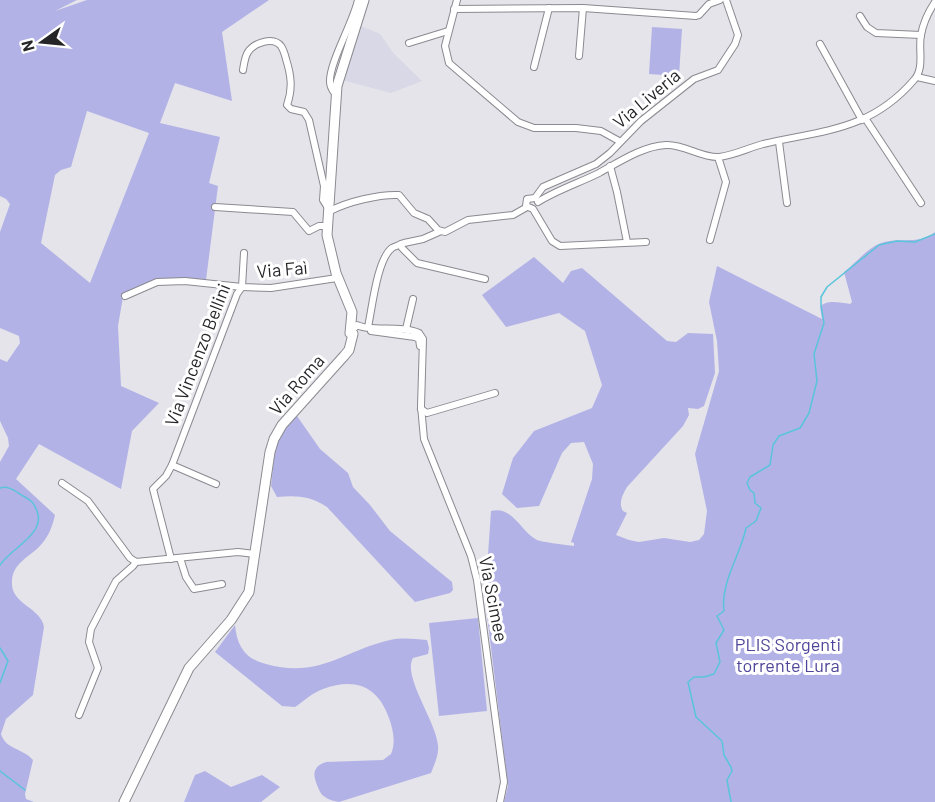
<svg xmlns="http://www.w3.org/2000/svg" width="935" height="802" viewBox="0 0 935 802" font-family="Barlow,sans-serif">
  <rect width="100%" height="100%" fill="#e4e4ea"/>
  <polygon fill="#d8d8e6" points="361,26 380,34 394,54 422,81 391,93 342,80"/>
  <g fill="#b3b2e7" fill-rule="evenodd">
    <path d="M0,0H77L55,11L87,0H269L222,32L232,101L175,83L160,123L220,137L209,183L218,186L206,280L156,279L123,297L118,326L121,386L159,403L132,431L121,489L39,444L16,479L55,515C52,528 48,538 38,548C26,559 11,565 12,584C12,604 41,608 44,627L33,695L6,719L1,734C6,750 23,748 33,760L25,794L26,799L34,802H0V462L9,446L8,438L0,421V359L7,362L20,343L19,336L0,328V232L10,204L6,199L0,196ZM87,111L149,133L90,283L41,243L55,175L61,170L71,167Z"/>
    <polygon points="652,27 682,29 679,76 649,74"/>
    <path d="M935,232V802H504L508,786L485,599L491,511C512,505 521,532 537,540C542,542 566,545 574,546V543L571,542L592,479L593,464L584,442L571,443L562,453L539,506L517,508L502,494L513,458L534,431L592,408L602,385L585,331L559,313L506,327L482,295L534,257L563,283L571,271L582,268L667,341L676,342L688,333L713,334L715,373L704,406L698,409L688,408L689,415L683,426L627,487C623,494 618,503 623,511L627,513L616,535L629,540L639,542L664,538L690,542L699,540L704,534L707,511L695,454L719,371L717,341L709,302L717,266L822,319L820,307C827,299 840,303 850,304L852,302L844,272C856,263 867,248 881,243C899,236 919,246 935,232Z"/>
    <path d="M297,416L320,449L348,473L353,487L370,505L390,531L452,582L453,590L450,593L415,602L327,507C311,496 296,495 277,497L271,486L276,440Z"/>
    <polygon points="478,618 487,711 439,716 429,623"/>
    <path d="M235,625C237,646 245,659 266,664C318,679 343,651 390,640C403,637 414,639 427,640L429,648L428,654L413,658C402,676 437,723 438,746C439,755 434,765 431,773L339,802C334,801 329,800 325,797C320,794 319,789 317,785C312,773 314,766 326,762L383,760L391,754C396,743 393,729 389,718C378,686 355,677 323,689C312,693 304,701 295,707L282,706L215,652Z"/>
    <polygon points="205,771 231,787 262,775 280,787 261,802 184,802 195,775"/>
  </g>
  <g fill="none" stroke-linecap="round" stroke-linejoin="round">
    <g stroke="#5ac4da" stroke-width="1.5">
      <path d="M0,488C10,485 17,493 25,497C32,501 34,503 37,511C46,534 11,548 0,565"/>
      <polyline points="0,648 8,661 0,683"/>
      <polyline points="0,771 25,790"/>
      <path d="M731,802L727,780L732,771L731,767L724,755L722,741L696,717L688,682L694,677H704L714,674L720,662L716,643L724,630L717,616L724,611C720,583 741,554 746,528L756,521L761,508L755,503L754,493L750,490L747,483L750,477L770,465L773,445L779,436L800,428L809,413L817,381L814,354L824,323L821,305V297L827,287L879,245L897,241L915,242L935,234"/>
    </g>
    <g stroke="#8a8a90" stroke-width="8">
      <g id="street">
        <polyline points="457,0 445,46 449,63 518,122 534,128 576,128 601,131 619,141"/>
        <polyline points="454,9 583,8 696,16 699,15 709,4 720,0"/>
        <polyline points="860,16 867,27 876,33 921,35"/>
        <polyline points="409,43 448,31"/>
        <polyline points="820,44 862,120"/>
        <polyline points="579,56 583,8"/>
        <polyline points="534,67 549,8"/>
        <path d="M243,70C244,64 245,56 248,52C254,43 273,36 281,46C283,49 285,55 286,59C291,75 293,88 287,105L291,109L304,112L309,120L324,186L323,200L330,211C347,202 379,194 399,195L414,213L428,219L438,230L445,232L468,220L513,215L527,207"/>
        <polyline points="917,77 935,81"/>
        <path d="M336,95C333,91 330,88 330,82C329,63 353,23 358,0"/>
        <polyline points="865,118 921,203"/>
        <polyline points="779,142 787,203"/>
        <polyline points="610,166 617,192 627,242"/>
        <polyline points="535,198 543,187 596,164 610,153 641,121 694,79 718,70 735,44 738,35 726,0"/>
        <polyline points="535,198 527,199 526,206 533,209 552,241 560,246 646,242"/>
        <path d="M538,202C557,190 579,183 599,173C619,162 643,146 666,145C684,144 701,158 719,157C735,155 748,148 763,144C823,130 870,131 914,80C925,68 918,49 921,35C923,24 929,11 935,2"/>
        <polyline points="215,207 293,212 309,231 319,226 328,226"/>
        <polyline points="441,231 423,239 404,243 401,244 402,248 417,263 485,279"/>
        <polyline points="710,240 726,182 718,157"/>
        <polyline points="125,296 157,282 185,281 242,287 271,288 337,278"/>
        <path d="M368,327C372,309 377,259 392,248C395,246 398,246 401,244"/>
        <polyline points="406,329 413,299"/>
        <polyline points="371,331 415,337 419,339 420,346"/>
        <path d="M351,332L357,325C370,332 401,325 419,333L423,339L421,406L424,439L471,556L477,580L504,782L500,802"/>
        <polyline points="421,409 427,413 495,393"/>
        <polyline points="172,465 216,484"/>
        <polyline points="62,483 88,501 130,558 136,562 238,552 255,554"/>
        <polyline points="180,558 186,577 194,589 222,584"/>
        <polyline points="171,559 153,489 166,476 172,465 237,294 242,287 244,253"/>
        <polyline points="79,715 98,668 89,642 91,629 116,581 133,566 136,562"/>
      </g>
    </g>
    <g stroke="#8a8a90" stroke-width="11">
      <polyline id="secondary" points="124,802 189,668 231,620 249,592 270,452 274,439 282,425 344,356 349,350 353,334 350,333 352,312 336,273 327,235 337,86 364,0"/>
    </g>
    <use href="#street" stroke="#fff" stroke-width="6"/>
    <use href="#secondary" stroke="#fff" stroke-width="9"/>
  </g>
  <g text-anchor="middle" stroke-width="6" stroke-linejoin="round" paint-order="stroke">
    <g font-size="18" fill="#252528" stroke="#fff">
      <text transform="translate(647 99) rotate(-40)" y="6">Via Liveria</text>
      <text transform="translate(282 270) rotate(-5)" y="6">Via Faì</text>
      <text transform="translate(198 355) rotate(-69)" y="6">Via Vincenzo Bellini</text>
      <text transform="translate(297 385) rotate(-49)" y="6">Via Roma</text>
      <text transform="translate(493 599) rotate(79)" y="6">Via Scimee</text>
    </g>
    <g font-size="18" fill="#4e4599" stroke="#fff">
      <text x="788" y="651">PLIS Sorgenti<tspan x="788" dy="21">torrente Lura</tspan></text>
    </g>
  </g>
  <g transform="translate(42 42) rotate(255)" stroke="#ffffff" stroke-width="4.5" paint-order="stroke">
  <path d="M0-4.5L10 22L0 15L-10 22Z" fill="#252528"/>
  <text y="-9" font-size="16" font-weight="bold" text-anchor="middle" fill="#252528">N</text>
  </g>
</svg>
